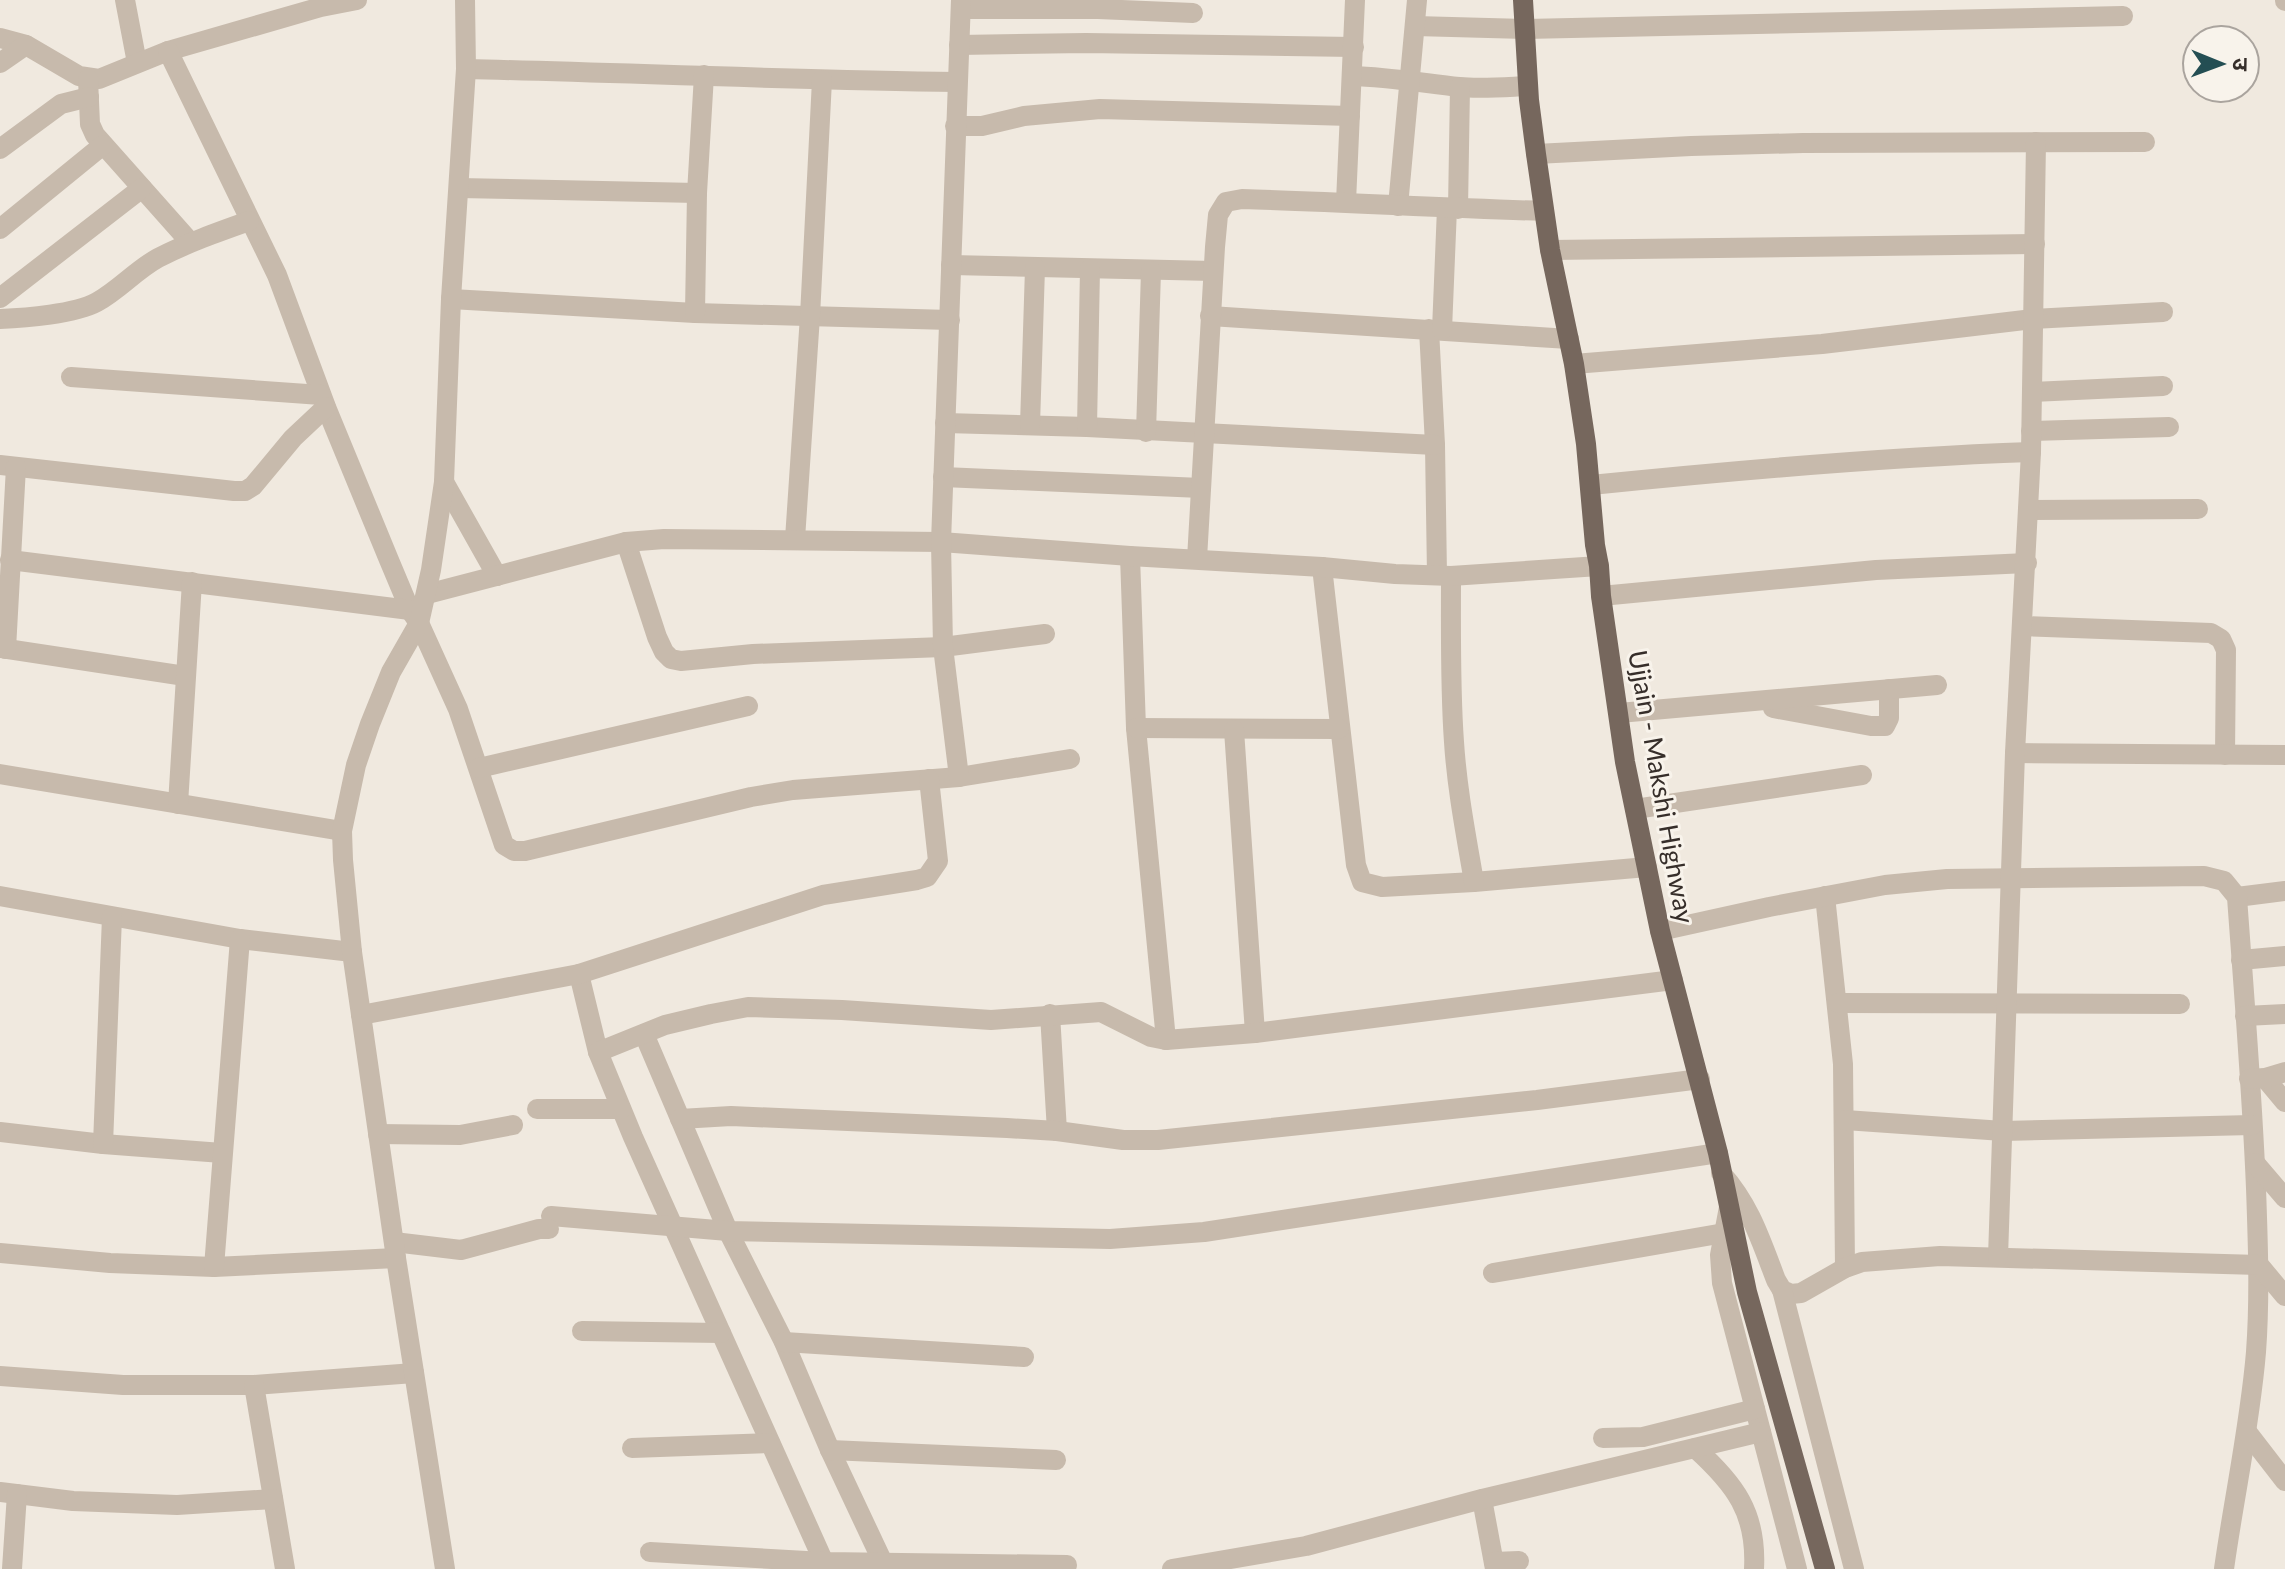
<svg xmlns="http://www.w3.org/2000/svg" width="2285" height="1569" viewBox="0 0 2285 1569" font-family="Lato,'Noto Sans Devanagari',sans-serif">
  <rect width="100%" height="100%" fill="#f0e9df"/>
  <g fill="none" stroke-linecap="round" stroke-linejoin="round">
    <g stroke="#c7baac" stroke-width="20">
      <polyline points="125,0 137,63"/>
      <polyline points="2285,0 2285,1"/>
      <polyline points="961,9 1098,9 1193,13"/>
      <polyline points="1415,26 1525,29 2123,16"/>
      <polyline points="0,38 26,45 79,76 99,79 168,51 321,7 357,0"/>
      <polyline points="959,45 1086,43 1354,47"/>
      <polyline points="168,51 277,275 326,407 389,560 410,610 419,623 458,709 504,845 514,851 525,851 751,797 793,790 959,777 1070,759"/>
      <polyline points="0,63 26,45"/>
      <path d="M466,69C630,73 794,80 957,82"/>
      <path d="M1352,76C1388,77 1423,83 1459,87C1482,89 1505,87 1528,86"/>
      <polyline points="88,79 90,124 95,135 190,242"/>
      <polyline points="955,126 982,126 1024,116 1100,109 1350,116"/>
      <polyline points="0,149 61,104 89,97"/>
      <polyline points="1536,154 1691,146 1803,143 2145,142"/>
      <polyline points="459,188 697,193"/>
      <polyline points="1346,202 1355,0"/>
      <polyline points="1398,206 1417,0"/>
      <polyline points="1458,209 1460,87"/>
      <polyline points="0,229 103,145"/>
      <polyline points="1550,250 2035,244"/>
      <polyline points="951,265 1213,271"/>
      <polyline points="0,298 142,188"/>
      <polyline points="451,299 695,313 950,320"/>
      <polyline points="695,313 697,193 704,75"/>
      <polyline points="1210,316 1569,339"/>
      <path d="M0,319C26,318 75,314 97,302C119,290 136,270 158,258C187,243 218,232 249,221"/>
      <polyline points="1429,329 1435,445 1437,575"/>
      <polyline points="1442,330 1447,208"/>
      <polyline points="1574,364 1822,344 2033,319 2163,312"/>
      <polyline points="71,377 321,395"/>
      <polyline points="2032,392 2163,386"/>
      <polyline points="945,423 1087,427 1435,445"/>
      <polyline points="1030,425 1035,268"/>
      <polyline points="1087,427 1090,269"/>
      <polyline points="2031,431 2169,427"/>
      <polyline points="1146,432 1151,271"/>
      <polyline points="0,465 234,491 245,491 253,486 293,438 326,407"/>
      <polyline points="943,477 1201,488"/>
      <polyline points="444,482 497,576"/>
      <path d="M1591,485C1738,470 1884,457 2031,452"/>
      <polyline points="2028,510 2198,509"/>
      <polyline points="795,539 810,316 822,80"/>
      <polyline points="626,542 657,637 664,652 671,659 681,661 753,654 943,647 1045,634"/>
      <polyline points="1130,556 1136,728 1166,1040"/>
      <path d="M1197,559L1215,247L1218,215L1226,202L1242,199C1343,202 1443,208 1544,211"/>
      <polyline points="10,560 410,610"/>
      <polyline points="1322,567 1356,865 1362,882 1382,887 1474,882 1647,867"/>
      <path d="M1451,576C1451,631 1450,687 1454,742C1457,789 1466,835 1474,882"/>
      <polyline points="427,594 626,542 664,539 941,542 1130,556 1322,567 1395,574 1451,576 1599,566"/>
      <polyline points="1601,596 1876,570 2027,563"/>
      <polyline points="2022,626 2211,633 2221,639 2226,650 2225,755"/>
      <polyline points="0,648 185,676"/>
      <polyline points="6,649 16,467"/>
      <polyline points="1773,708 1871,726 1885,726 1889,718 1889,689"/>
      <polyline points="1619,713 1937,685"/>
      <polyline points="1136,728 1339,729"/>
      <polyline points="1234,730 1255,1033"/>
      <polyline points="2015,753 2285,755"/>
      <polyline points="479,768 748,706"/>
      <polyline points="0,774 342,831"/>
      <polyline points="959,777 943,647 941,542 961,0"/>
      <polyline points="178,804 192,582"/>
      <polyline points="1635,809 1862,775"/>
      <polyline points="0,896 240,939 352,952"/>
      <polyline points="1825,896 1843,1064 1845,1268"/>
      <polyline points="2237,897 2285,891"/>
      <path d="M1660,931L1769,907L1885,885L1947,879L2204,876L2224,881L2237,897C2244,994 2252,1091 2256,1188C2258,1243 2260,1298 2256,1352C2250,1425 2234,1497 2224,1569"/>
      <polyline points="2241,960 2285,956"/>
      <polyline points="579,974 598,1052 633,1137 827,1569"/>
      <polyline points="1838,1003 2180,1004"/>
      <polyline points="1050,1014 1057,1131"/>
      <polyline points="361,1015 579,974 823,895 917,880 927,877 938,861 929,779"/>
      <polyline points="2245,1016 2285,1014"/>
      <polyline points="644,1034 728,1231 784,1342 830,1450 886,1569"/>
      <polyline points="598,1052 665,1025 711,1014 748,1007 842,1010 991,1020 1101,1012 1151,1037 1166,1040 1255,1033 1673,980"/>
      <polyline points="2265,1078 2285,1102"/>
      <polyline points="2249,1079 2265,1078 2285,1072"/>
      <polyline points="537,1109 621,1109"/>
      <polyline points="680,1119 731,1116 1007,1128 1057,1131 1123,1140 1158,1140 1537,1100 1700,1079"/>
      <polyline points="1845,1120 2003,1131 2252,1125"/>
      <polyline points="0,1132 103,1144 222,1153"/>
      <polyline points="378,1134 460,1135 513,1125"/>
      <polyline points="103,1144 112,917"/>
      <polyline points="2255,1163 2285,1198"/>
      <path d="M1721,1173C1750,1205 1761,1241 1776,1280L1782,1290L1791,1294L1801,1293L1845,1268L1862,1262L1940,1256L2259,1265L2285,1296"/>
      <polyline points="1729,1207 1720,1255 1722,1283 1797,1569"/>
      <polyline points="551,1216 728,1231 1110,1239 1204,1232 1718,1153"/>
      <polyline points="394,1242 461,1250 539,1229 549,1229"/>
      <polyline points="0,1253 110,1263 214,1267 396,1258"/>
      <polyline points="1998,1257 2015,753 2031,452 2036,142"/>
      <polyline points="214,1267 240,939"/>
      <polyline points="1493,1273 1724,1233"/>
      <polyline points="1782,1290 1854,1569"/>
      <polyline points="582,1331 721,1333"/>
      <polyline points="784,1342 1024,1357"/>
      <polyline points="0,1376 123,1385 254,1385 414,1373"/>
      <polyline points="254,1385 285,1569"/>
      <polyline points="2247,1432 2285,1481"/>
      <polyline points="1603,1438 1643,1437 1755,1409"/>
      <polyline points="632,1448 770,1443"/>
      <path d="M1695,1448C1735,1484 1757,1513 1754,1569"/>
      <polyline points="830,1450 1056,1460"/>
      <polyline points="0,1492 73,1501 177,1505 273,1499"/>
      <polyline points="1482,1499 1495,1569"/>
      <polyline points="650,1552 824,1562 1067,1565"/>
      <polyline points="1494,1562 1519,1561"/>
      <polyline points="12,1569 17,1494"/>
      <polyline points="445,1569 396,1258 352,952 343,860 342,831 356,765 370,724 391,672 419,623 431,570 444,482 451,299 466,69 465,0"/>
      <polyline points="1172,1569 1306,1546 1482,1499 1761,1432"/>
    </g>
    <polyline stroke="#76675d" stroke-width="20" points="1523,0 1529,100 1536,154 1550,250 1574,364 1586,444 1595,545 1599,566 1601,596 1625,762 1660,931 1718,1153 1747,1292 1825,1569"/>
  </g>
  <g text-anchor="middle" stroke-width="6" stroke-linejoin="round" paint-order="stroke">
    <g font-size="26" fill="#362e2a" stroke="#f8f3eb">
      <text transform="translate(1661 787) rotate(80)" y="9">Ujjain - Makshi Highway</text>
    </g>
  </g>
  <g transform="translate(2221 64) rotate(91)"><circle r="38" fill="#f8f3eb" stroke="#aaa49e" stroke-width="2"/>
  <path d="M0-6L14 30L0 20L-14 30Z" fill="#244e53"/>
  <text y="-12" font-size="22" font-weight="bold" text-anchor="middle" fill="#362e2a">उ</text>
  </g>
</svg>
